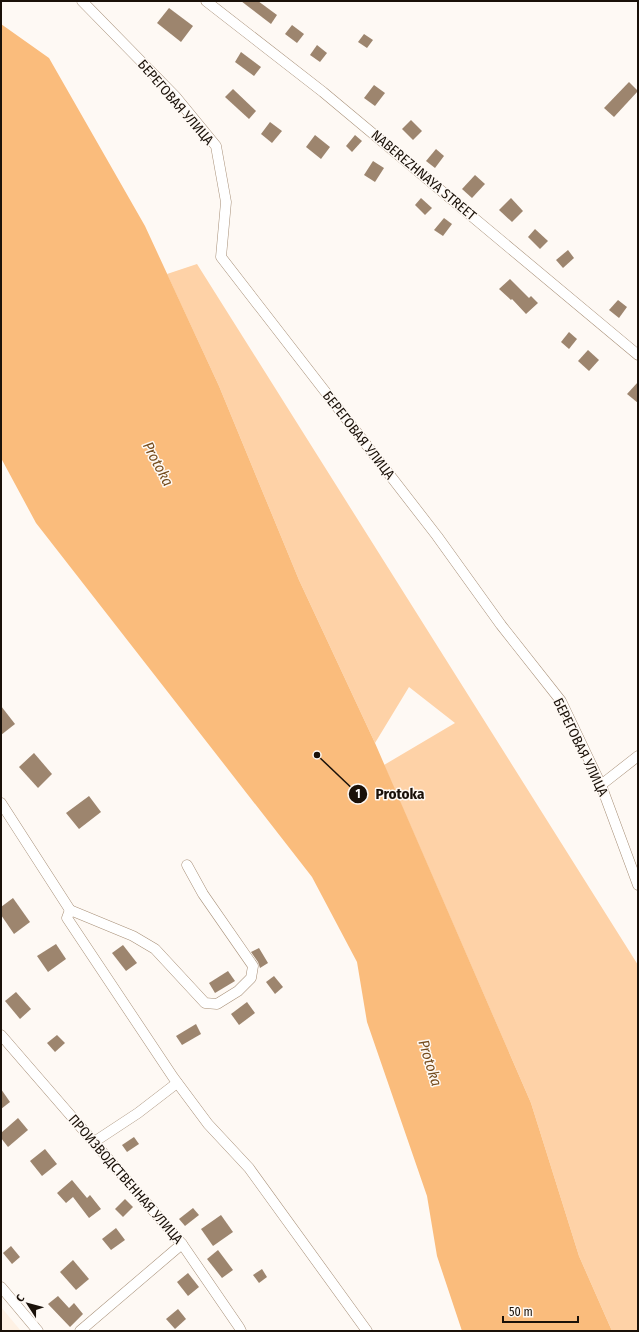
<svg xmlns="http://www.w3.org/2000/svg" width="639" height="1332" viewBox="0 0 639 1332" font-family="'Fira Sans Condensed',sans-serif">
  <rect width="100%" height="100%" fill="#fef9f4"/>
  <polygon fill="#fef1e4" points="1,1307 21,1331 1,1331"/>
  <polygon fill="#fed2a7" points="197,264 638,965 638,1331 612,1331 579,1256 531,1103 384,765 455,723 409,687 375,743 299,580 219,386 167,274"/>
  <polygon fill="#fabc7c" points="1,24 49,58 145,226 219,386 299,580 375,743 531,1103 579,1256 612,1331 462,1331 437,1256 427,1196 367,1022 357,962 312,877 36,523 1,458"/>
  <g fill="#9d856e">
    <polygon points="241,1 258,1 277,15 271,24"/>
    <polygon points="169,8 193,26 181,42 157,23"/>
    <polygon points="292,25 304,34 297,43 285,34"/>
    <polygon points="364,34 373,40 367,48 358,42"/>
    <polygon points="317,45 327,53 320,62 310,55"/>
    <polygon points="241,52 261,67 254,76 235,62"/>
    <polygon points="629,82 638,91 614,117 604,108"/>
    <polygon points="374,85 385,93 375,106 364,98"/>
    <polygon points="233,89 256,111 249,119 225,97"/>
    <polygon points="411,120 422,131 413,140 402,129"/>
    <polygon points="270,122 282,131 272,143 261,134"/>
    <polygon points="315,135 330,147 321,159 306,147"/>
    <polygon points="355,135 362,141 352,152 346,146"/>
    <polygon points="436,149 444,156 435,168 426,161"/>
    <polygon points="373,161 384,168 375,182 364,175"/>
    <polygon points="475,175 485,184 472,198 462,189"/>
    <polygon points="421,198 432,208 425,215 415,205"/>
    <polygon points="511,198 523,211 512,222 499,210"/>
    <polygon points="444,218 452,224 443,236 434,230"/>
    <polygon points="535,229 548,241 540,249 528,237"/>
    <polygon points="568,250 574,258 563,268 556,260"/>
    <polygon points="510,279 529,298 531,296 538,303 526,314 512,299 511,300 499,289"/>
    <polygon points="618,300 627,307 619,318 609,310"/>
    <polygon points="569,332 577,339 569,349 561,342"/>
    <polygon points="588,350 599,360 589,371 578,361"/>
    <polygon points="638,382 638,403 627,394"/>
    <polygon points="1,706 15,724 1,735"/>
    <polygon points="34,753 52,774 38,788 19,767"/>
    <polygon points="89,796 101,812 79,829 66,813"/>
    <polygon points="13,898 30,922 14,934 1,915 1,907"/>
    <polygon points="56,944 66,959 48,972 37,956"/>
    <polygon points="123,945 137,963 126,971 112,953"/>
    <polygon points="259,948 268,963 260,968 258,962 251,952"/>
    <polygon points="228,971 235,981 215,993 209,983"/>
    <polygon points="274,976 283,987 275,994 266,982"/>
    <polygon points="16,992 31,1009 20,1019 5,1001"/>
    <polygon points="247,1002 255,1013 239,1025 231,1014"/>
    <polygon points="196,1024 201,1034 182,1045 176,1036"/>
    <polygon points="57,1035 65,1043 55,1052 47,1043"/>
    <polygon points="1,1089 10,1102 1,1109"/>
    <polygon points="18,1118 28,1130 8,1147 1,1138 1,1133"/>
    <polygon points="134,1137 139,1144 127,1152 122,1145"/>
    <polygon points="45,1149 57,1164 42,1176 30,1161"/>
    <polygon points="72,1180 87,1198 90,1195 101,1209 89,1218 73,1197 66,1203 57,1193"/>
    <polygon points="125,1199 133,1207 123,1217 115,1209"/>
    <polygon points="193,1208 199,1215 185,1226 179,1219"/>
    <polygon points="221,1215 233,1232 213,1246 201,1229"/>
    <polygon points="116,1228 125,1240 111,1250 102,1239"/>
    <polygon points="11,1246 20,1257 12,1264 3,1253"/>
    <polygon points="218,1250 233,1270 222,1278 207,1259"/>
    <polygon points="73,1260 89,1279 76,1290 60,1272"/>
    <polygon points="262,1269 267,1277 259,1283 253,1275"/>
    <polygon points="188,1273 199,1287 188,1296 177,1282"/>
    <polygon points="58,1296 69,1308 74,1303 83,1314 70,1327 48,1304"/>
    <polygon points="178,1309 186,1319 175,1329 166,1319"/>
  </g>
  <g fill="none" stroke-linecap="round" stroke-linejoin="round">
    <g stroke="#a78f77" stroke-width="11">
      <g id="minor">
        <polyline points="82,1 175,96 216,146 226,202 221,257 437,536 501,625 561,701 601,785 638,885"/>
        <polyline points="206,1 323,92 638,355"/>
        <polyline points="601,785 638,756"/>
        <polyline points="1,803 70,910 133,936 155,949 205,1003 217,1004 238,991 251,978 253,966 203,894 187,865"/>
        <polyline points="70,910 67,918 173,1077 208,1124 249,1168 367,1331"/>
        <polyline points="1,1035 182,1244 239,1327 241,1331"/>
        <polyline points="94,1142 138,1113 177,1083"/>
        <polyline points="1,1287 38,1331"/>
        <polyline points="80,1331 182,1244"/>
      </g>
    </g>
    <use href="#minor" stroke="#fff" stroke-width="10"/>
  </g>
  <g text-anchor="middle" stroke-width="3" stroke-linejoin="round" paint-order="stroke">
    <g font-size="14" fill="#1a1109" stroke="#fef9f4">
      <text transform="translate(176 102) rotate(49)" y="5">БЕРЕГОВАЯ УЛИЦА</text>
      <text transform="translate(424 175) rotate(40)" y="5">NABEREZHNAYA STREET</text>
      <text transform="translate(359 435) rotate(52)" y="5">БЕРЕГОВАЯ УЛИЦА</text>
      <text transform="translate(581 747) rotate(64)" y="5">БЕРЕГОВАЯ УЛИЦА</text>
      <text transform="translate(126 1179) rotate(49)" y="5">ПРОИЗВОДСТВЕННАЯ УЛИЦА</text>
    </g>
    <g font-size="15" font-style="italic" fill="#754c1d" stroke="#fef9f4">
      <text transform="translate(158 464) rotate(62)" y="5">Protoka</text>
      <text transform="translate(430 1063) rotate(73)" y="5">Protoka</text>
    </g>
  </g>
  <path fill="none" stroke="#1a1109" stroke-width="1.5" d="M317 755L358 794"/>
  <g fill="#1a1109" stroke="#fef9f4" stroke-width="1.5">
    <circle cx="317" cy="755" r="4"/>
    <circle cx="358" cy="794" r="10"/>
  </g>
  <g font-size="12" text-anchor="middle" font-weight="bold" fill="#fff">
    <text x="358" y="798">1</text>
  </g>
  <g font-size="15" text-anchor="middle" font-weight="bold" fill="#1a1109" stroke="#fef9f4" stroke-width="3" stroke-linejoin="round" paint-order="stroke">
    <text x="400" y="799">Protoka</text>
  </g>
  <rect width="639" height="1332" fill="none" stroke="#1a1109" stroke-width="4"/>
  <g transform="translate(28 1304) rotate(306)" stroke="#fef9f4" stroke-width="3" paint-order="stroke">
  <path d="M0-3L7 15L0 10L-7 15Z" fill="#1a1109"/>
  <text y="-6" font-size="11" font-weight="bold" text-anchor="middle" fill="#1a1109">С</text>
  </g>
  <path d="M503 1316v6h75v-6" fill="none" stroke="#1a1109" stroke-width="2"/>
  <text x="509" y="1316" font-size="12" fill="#1a1109" stroke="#fef9f4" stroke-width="3" paint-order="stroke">50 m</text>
</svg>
